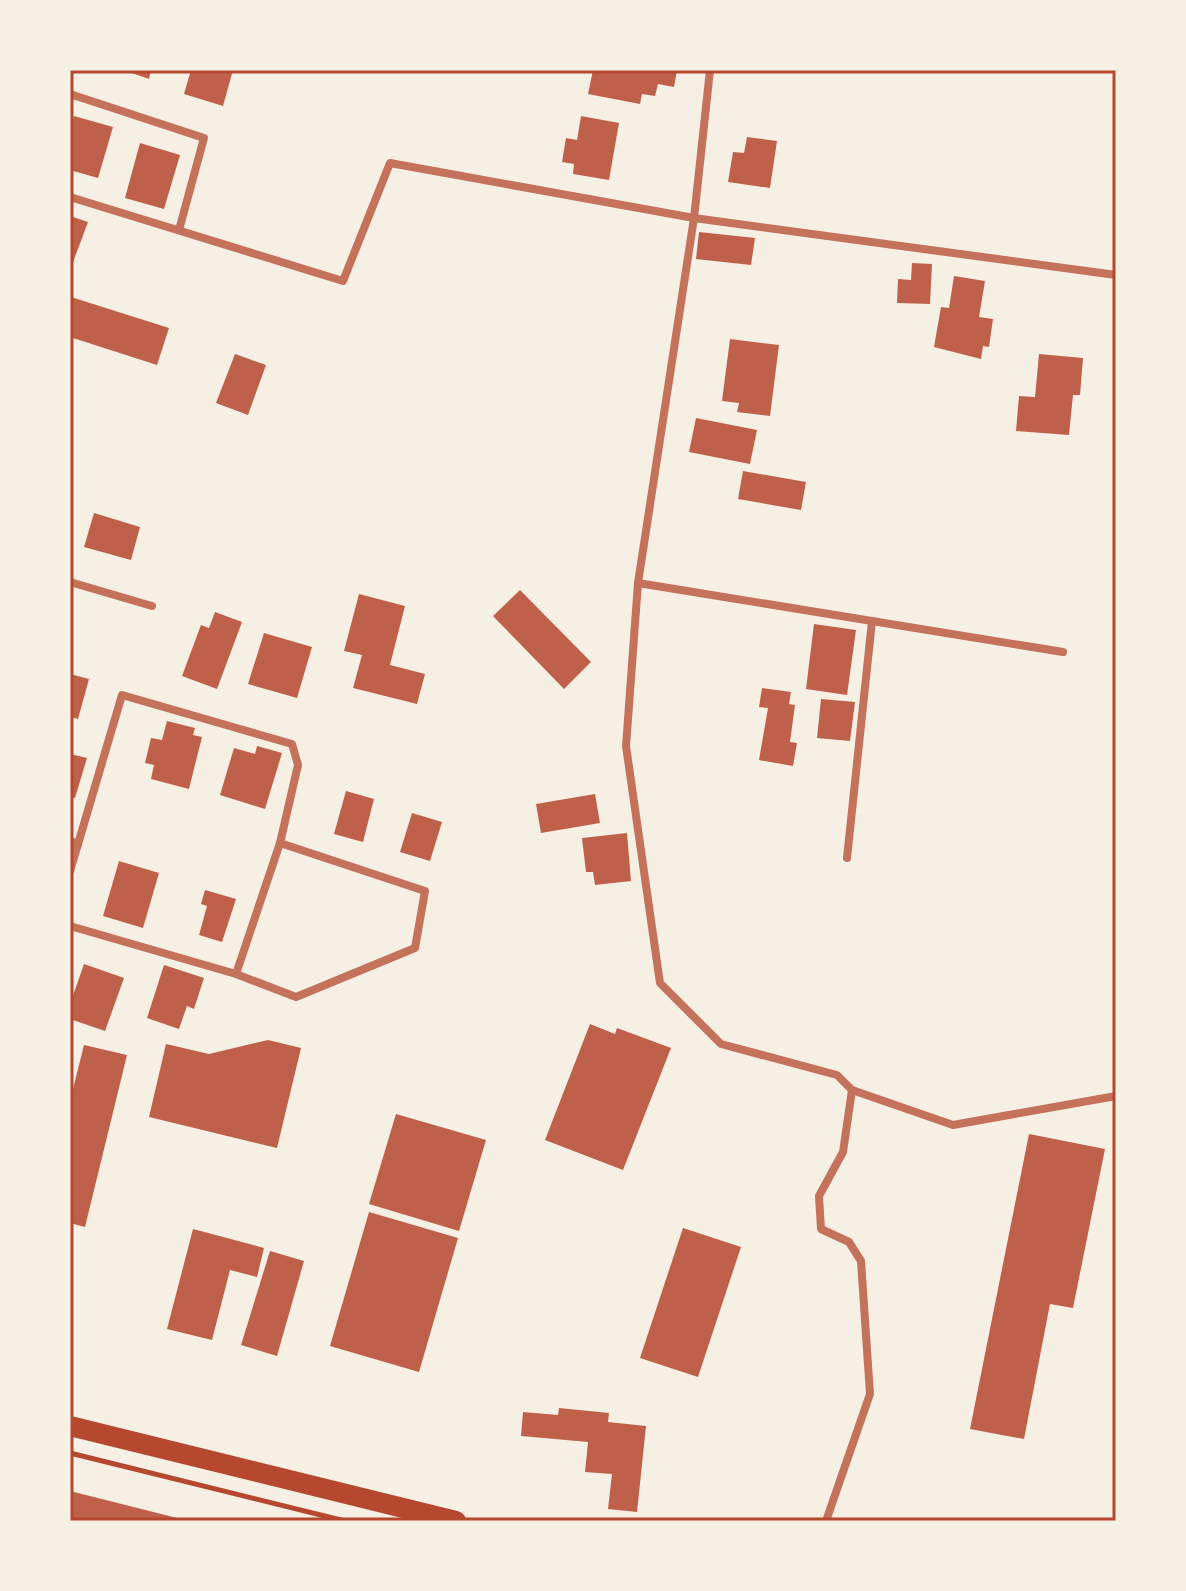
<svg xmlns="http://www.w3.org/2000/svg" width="1186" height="1591" viewBox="0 0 1186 1591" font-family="'Open Sans',sans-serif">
  <rect width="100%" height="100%" fill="#f6efe4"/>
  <g fill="#bf614a">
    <polygon points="123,70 151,70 149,79"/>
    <polygon points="191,70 233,70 223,106 184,94"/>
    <polygon points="593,70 677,70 674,87 658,84 655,96 642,94 640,104 588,94"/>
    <polygon points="74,116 113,127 98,178 70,170 70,129"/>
    <polygon points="581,116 619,123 609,180 573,174 574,164 562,162 566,138 577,140"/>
    <polygon points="747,137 777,141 770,188 728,182 733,152 744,153"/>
    <polygon points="140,143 180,155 164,209 125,198"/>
    <polygon points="70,216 88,222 72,265 70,264"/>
    <polygon points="699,232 755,238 751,265 696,259"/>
    <polygon points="912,263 932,264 930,304 897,303 898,279 911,280"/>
    <polygon points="954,276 985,281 979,317 993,319 989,347 983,346 981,359 934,347 941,307 949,308"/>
    <polygon points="71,297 169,328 157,365 70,337"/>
    <polygon points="730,339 779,345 770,416 737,412 739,403 722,401"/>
    <polygon points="235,354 266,365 248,415 216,403"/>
    <polygon points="1039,354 1083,358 1080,395 1073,395 1069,435 1016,431 1019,396 1035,397"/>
    <polygon points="696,418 757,430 750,464 689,452"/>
    <polygon points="743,471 806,482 801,510 738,499"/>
    <polygon points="94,513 140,527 131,560 84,547"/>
    <polygon points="520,590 591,662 564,689 493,616"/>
    <polygon points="359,594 405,606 390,665 425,674 417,704 353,688 362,655 344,651"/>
    <polygon points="215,612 242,622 217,689 182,676 201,625 209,628"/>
    <polygon points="814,624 856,630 847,695 806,689"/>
    <polygon points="264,633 312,647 297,698 248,684"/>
    <polygon points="70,674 89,679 78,719 70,717"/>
    <polygon points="762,688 791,692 789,704 795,705 790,742 797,743 793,766 759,760 768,708 759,707"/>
    <polygon points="821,699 855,702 850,741 817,738"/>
    <polygon points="167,721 195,728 193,735 202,737 189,789 151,779 154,765 145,763 151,738 162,740"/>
    <polygon points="257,746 282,753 265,809 220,795 234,748 255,754"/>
    <polygon points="70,754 87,758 75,798 70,797"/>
    <polygon points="346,791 374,799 363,842 334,834"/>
    <polygon points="595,794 600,823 541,833 536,804"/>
    <polygon points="412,813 442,822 430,861 400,852"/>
    <polygon points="627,833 631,881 595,885 593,872 586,872 582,838"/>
    <polygon points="119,861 159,873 143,928 103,916"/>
    <polygon points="205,890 236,899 222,942 199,935 207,906 201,904"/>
    <polygon points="84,964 124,978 105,1031 70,1019 70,1004"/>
    <polygon points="164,965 204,978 194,1009 187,1006 179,1029 147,1018"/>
    <polygon points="590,1024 615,1034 617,1028 671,1048 623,1170 545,1140"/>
    <polygon points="268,1040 301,1048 277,1148 149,1117 166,1044 209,1054"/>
    <polygon points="84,1045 127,1055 85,1227 70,1223 70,1101"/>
    <polygon points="396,1114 486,1140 459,1231 369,1204"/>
    <polygon points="1029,1134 1105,1149 1073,1308 1050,1304 1024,1439 970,1429"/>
    <polygon points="369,1212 458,1238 419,1372 330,1346"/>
    <polygon points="683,1228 741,1247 698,1377 640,1358"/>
    <polygon points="193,1229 264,1248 257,1277 230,1270 212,1340 167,1329"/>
    <polygon points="270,1251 304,1261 277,1356 241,1345"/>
    <polygon points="559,1408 609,1413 608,1422 646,1426 637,1512 608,1509 612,1474 585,1472 588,1442 521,1436 523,1412 558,1415"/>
    <polygon points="70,1491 185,1520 185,1521 70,1521"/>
  </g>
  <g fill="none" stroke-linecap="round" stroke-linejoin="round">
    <polyline stroke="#b5482f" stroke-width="5" points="70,1453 345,1521"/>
    <g stroke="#c5725c" stroke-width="8">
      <polyline points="710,70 694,218 638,583 626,746 660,983 721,1044 837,1075 852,1090 953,1125 1116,1096"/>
      <polyline points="70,94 204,138 179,230"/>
      <polyline points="70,197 343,281 390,163 694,218 1116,275"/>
      <polyline points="70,582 152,606"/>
      <polyline points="638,583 1063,652"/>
      <polyline points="70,841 78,844 70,871"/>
      <polyline points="847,858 872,621"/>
      <polyline points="70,926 236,974 280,843 298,765 292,744 122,695 78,844"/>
      <polyline points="236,974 296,997 415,948 425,891 280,843"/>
      <polyline points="826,1521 870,1394 861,1261 849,1242 821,1229 819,1196 843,1152 852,1090"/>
    </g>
    <polyline stroke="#b5482f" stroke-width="20" points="70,1426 456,1521"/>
  </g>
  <rect width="1186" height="1591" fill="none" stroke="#f6efe4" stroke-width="144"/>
  <rect x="72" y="72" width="1042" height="1447" fill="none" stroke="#b5482f" stroke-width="3"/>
</svg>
